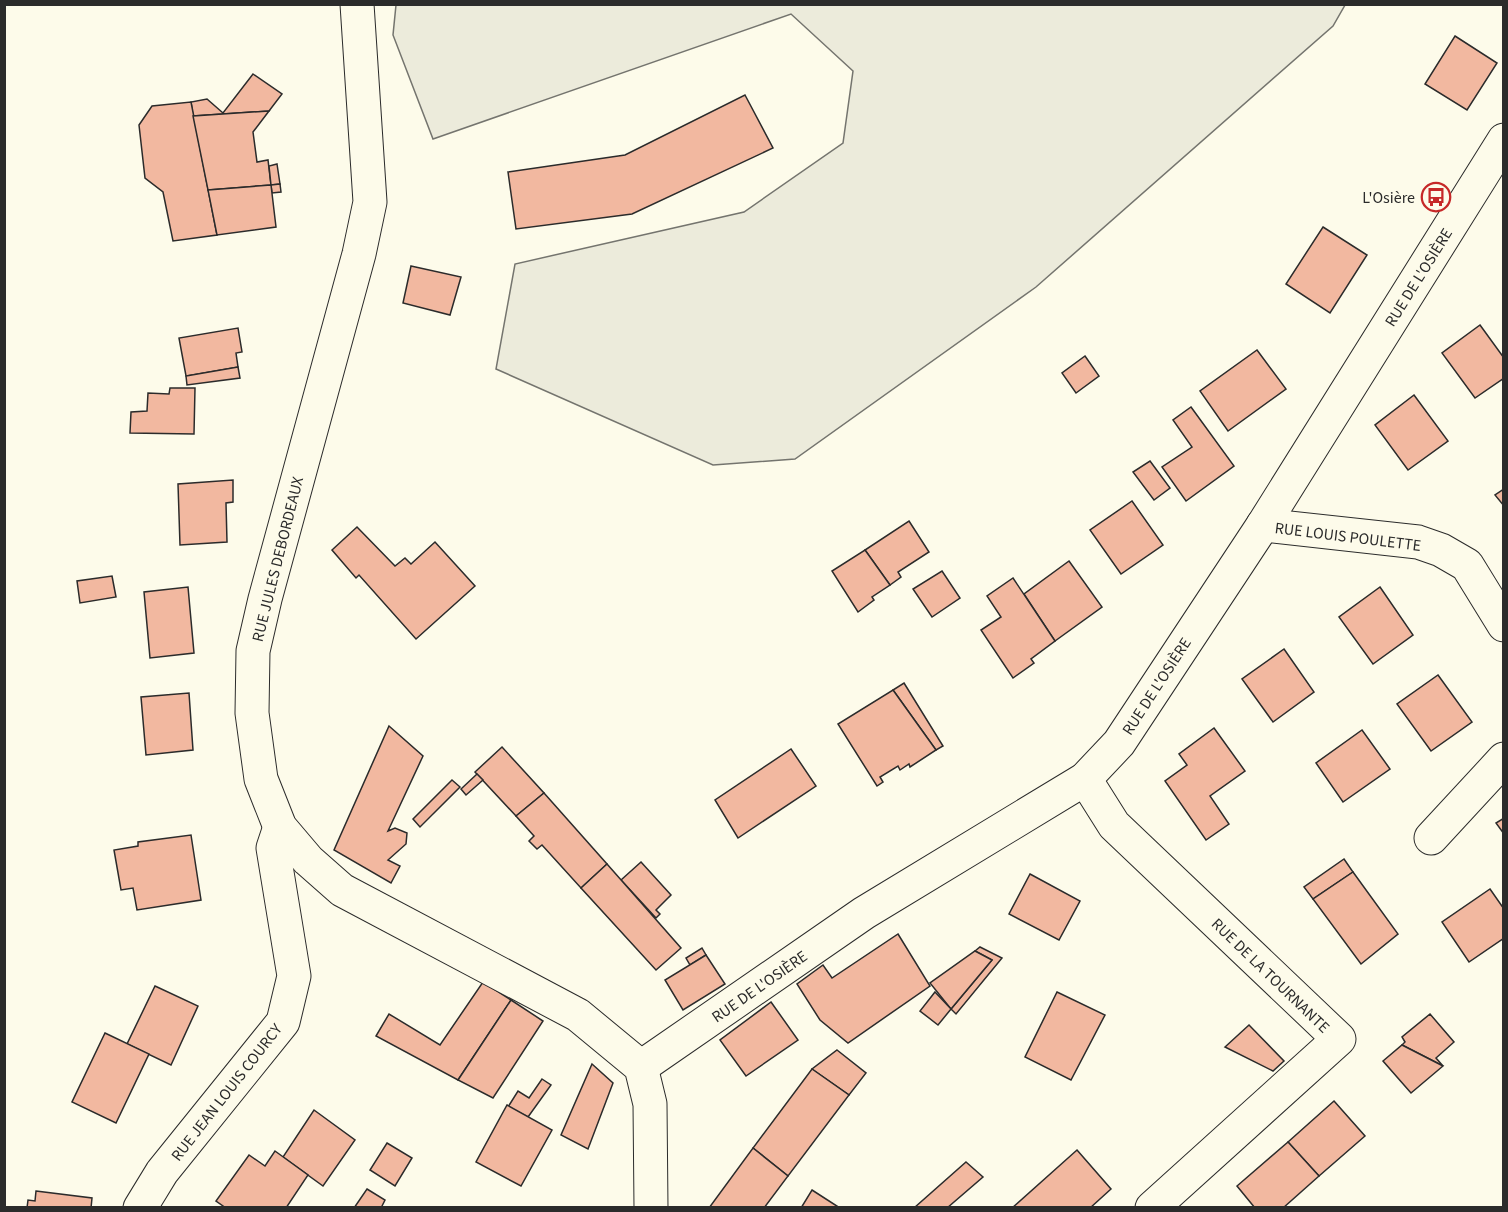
<svg xmlns="http://www.w3.org/2000/svg" width="1508" height="1212" viewBox="0 0 1508 1212" font-family="'Source Sans 3',sans-serif">
  <rect width="100%" height="100%" fill="#fdfbea"/>
  <polygon fill="#ecebdb" stroke="#74746e" stroke-width="1.5" points="396,5 1345,4 1345,5 1333,26 1036,287 795,459 713,465 496,369 515,264 744,212 843,143 853,71 791,14 433,139 393,35"/>
  <g fill="#f2b8a0" stroke="#2b2b2b" stroke-width="1.5">
    <polygon points="1455,36 1497,63 1467,110 1425,84"/>
    <polygon points="253,74 282,94 269,111 193,116 191,102 207,99 223,113"/>
    <polygon points="745,95 773,148 632,214 516,229 508,172 625,155"/>
    <polygon points="191,102 217,235 173,241 163,192 145,178 139,125 152,106"/>
    <polygon points="269,111 253,132 257,162 268,160 271,185 208,190 193,116"/>
    <polygon points="277,164 280,184 271,185 269,166"/>
    <polygon points="280,184 281,192 272,193 271,185"/>
    <polygon points="271,185 276,227 217,235 208,190"/>
    <polygon points="1323,227 1367,255 1330,313 1286,284"/>
    <polygon points="411,266 461,277 450,315 403,303"/>
    <polygon points="1480,325 1504,358 1504,378 1475,398 1442,353"/>
    <polygon points="238,328 242,352 236,353 238,367 186,376 179,338"/>
    <polygon points="1257,350 1286,389 1228,431 1200,391"/>
    <polygon points="1085,356 1099,376 1076,393 1062,373"/>
    <polygon points="238,367 240,378 187,385 186,376"/>
    <polygon points="170,388 195,388 194,434 130,433 131,412 147,411 148,393 169,394"/>
    <polygon points="1414,395 1448,441 1408,470 1375,425"/>
    <polygon points="1191,407 1234,466 1186,501 1162,467 1192,447 1173,420"/>
    <polygon points="1150,461 1170,488 1154,500 1133,472"/>
    <polygon points="233,480 233,502 226,503 227,542 180,545 178,484"/>
    <polygon points="1504,489 1504,506 1495,495"/>
    <polygon points="1132,501 1163,545 1121,574 1090,530"/>
    <polygon points="909,521 929,552 898,572 901,577 890,585 865,550"/>
    <polygon points="357,527 395,566 405,558 411,564 435,542 475,586 416,639 359,575 356,578 332,550"/>
    <polygon points="865,550 890,585 872,597 874,600 858,612 832,571"/>
    <polygon points="1069,561 1102,607 1055,641 1024,594"/>
    <polygon points="942,571 960,598 932,617 913,589"/>
    <polygon points="112,576 116,597 80,603 77,581"/>
    <polygon points="1013,578 1055,641 1031,659 1034,663 1013,678 981,630 1001,617 987,596"/>
    <polygon points="188,587 194,653 150,658 144,592"/>
    <polygon points="1380,587 1413,635 1373,664 1339,617"/>
    <polygon points="1284,649 1314,692 1273,722 1242,679"/>
    <polygon points="1438,675 1472,722 1431,751 1397,704"/>
    <polygon points="904,683 943,746 936,750 893,690"/>
    <polygon points="893,690 936,750 910,767 909,764 900,770 898,766 880,777 883,782 877,786 838,724"/>
    <polygon points="189,693 193,750 146,755 141,697"/>
    <polygon points="389,726 423,756 388,831 395,828 407,833 406,844 388,860 400,866 391,883 334,850"/>
    <polygon points="1214,728 1245,771 1210,796 1229,824 1206,840 1165,781 1187,765 1179,754"/>
    <polygon points="1362,730 1390,769 1343,802 1316,763"/>
    <polygon points="502,747 544,793 516,816 475,772"/>
    <polygon points="791,749 816,786 738,838 715,800"/>
    <polygon points="477,774 483,780 466,795 461,789"/>
    <polygon points="452,780 460,787 420,827 413,819"/>
    <polygon points="544,793 607,864 581,888 542,845 537,849 529,841 534,836 516,816"/>
    <polygon points="1504,818 1504,834 1496,823"/>
    <polygon points="191,835 201,900 137,910 133,888 121,890 114,850 138,846 138,842"/>
    <polygon points="1344,859 1353,872 1313,899 1304,887"/>
    <polygon points="641,862 671,895 656,910 660,914 656,918 621,880"/>
    <polygon points="607,864 681,948 656,970 581,888"/>
    <polygon points="1353,872 1398,934 1361,964 1313,899"/>
    <polygon points="1030,874 1080,901 1059,940 1009,914"/>
    <polygon points="1490,889 1504,909 1504,938 1469,962 1442,922"/>
    <polygon points="898,934 930,986 848,1043 820,1020 797,984 823,965 832,978"/>
    <polygon points="980,947 1002,958 956,1014 951,1009 992,960 975,951"/>
    <polygon points="702,948 706,955 690,965 686,958"/>
    <polygon points="975,951 992,960 951,1009 930,983"/>
    <polygon points="706,955 725,984 683,1010 665,980"/>
    <polygon points="483,982 511,1000 458,1080 376,1036 389,1014 440,1045"/>
    <polygon points="155,986 198,1006 171,1065 127,1044"/>
    <polygon points="935,992 951,1009 938,1025 920,1011"/>
    <polygon points="1057,992 1105,1015 1071,1080 1025,1057"/>
    <polygon points="511,1000 543,1021 493,1098 458,1080"/>
    <polygon points="771,1002 798,1040 746,1076 720,1040"/>
    <polygon points="1430,1014 1454,1042 1436,1058 1443,1066 1402,1045 1405,1042 1402,1037"/>
    <polygon points="1249,1025 1284,1061 1273,1071 1225,1047"/>
    <polygon points="105,1033 149,1054 116,1123 72,1102"/>
    <polygon points="1402,1045 1443,1066 1411,1093 1383,1061"/>
    <polygon points="837,1050 866,1073 849,1095 812,1069"/>
    <polygon points="592,1064 613,1083 588,1149 561,1135"/>
    <polygon points="812,1069 849,1095 788,1176 753,1148"/>
    <polygon points="542,1079 551,1085 528,1117 508,1107 518,1091 529,1098"/>
    <polygon points="1334,1101 1365,1136 1319,1176 1288,1142"/>
    <polygon points="507,1105 552,1130 521,1186 476,1162"/>
    <polygon points="314,1110 355,1140 323,1186 283,1157"/>
    <polygon points="1288,1142 1319,1176 1283,1208 1255,1208 1237,1186"/>
    <polygon points="387,1143 412,1158 395,1186 370,1170"/>
    <polygon points="753,1148 788,1176 764,1208 709,1208"/>
    <polygon points="1077,1150 1111,1189 1090,1208 1012,1208"/>
    <polygon points="275,1151 308,1175 286,1208 226,1208 216,1201 249,1155 265,1166"/>
    <polygon points="966,1162 983,1177 947,1208 914,1208"/>
    <polygon points="367,1189 385,1200 381,1208 354,1208"/>
    <polygon points="812,1190 840,1208 801,1208"/>
    <polygon points="36,1191 92,1198 91,1208 27,1208 28,1200 35,1201"/>
  </g>
  <g fill="none" stroke-linecap="round" stroke-linejoin="round">
    <g stroke="#2b2b2b" stroke-width="35">
      <g id="street">
        <polyline points="1263,525 1418,542 1441,550 1467,565 1504,625"/>
        <polyline points="1085,779 1114,825 1339,1039 1152,1208"/>
        <polyline points="1431,838 1504,759"/>
        <polyline points="641,1067 864,913 1085,779 1119,743 1263,525 1504,140"/>
        <polyline points="140,1208 162,1172 283,1022 294,976 273,848 280,827"/>
      </g>
    </g>
    <g stroke="#2b2b2b" stroke-width="35">
      <polyline id="secondary" points="357,4 370,202 359,254 265,599 253,651 252,713 261,779 280,827 308,860 342,890 578,1015 641,1067 650,1104 651,1208"/>
    </g>
    <use href="#street" stroke="#fdfbea" stroke-width="33"/>
    <use href="#secondary" stroke="#fdfbea" stroke-width="33"/>
  </g>
  <defs>
    <g id="bus-ring" transform="scale(1.5)"><circle r="9.5" fill="#fdfbea" stroke="#c62828" stroke-width="1.5"/><path d="M-5-6H5V4H4V6H2V4H-2V6H-4V4H-5ZM-3.5-4V0h7V-4ZM-3.5 1.2v1.5H-2V1.2ZM2 1.2v1.5H3.5V1.2Z" fill="#c62828"/></g>
  </defs>
  <g fill-rule="evenodd">
    <use href="#bus-ring" x="1436" y="197"/>
  </g>
  <g text-anchor="middle" stroke-width="4.5" stroke-linejoin="round" paint-order="stroke">
    <g font-size="16" fill="#2b2b2b" stroke="#fdfbea" text-anchor="end">
      <text x="1415" y="203">L'Osière</text>
    </g>
    <g font-size="16" fill="#2b2b2b" stroke="#fdfbea">
      <text transform="translate(1418 277) rotate(-58)" y="6">RUE DE L'OSIÈRE</text>
      <text transform="translate(1348 536) rotate(7)" y="6">RUE LOUIS POULETTE</text>
      <text transform="translate(277 559) rotate(-76)" y="6">RUE JULES DEBORDEAUX</text>
      <text transform="translate(1156 686) rotate(-57)" y="6">RUE DE L'OSIÈRE</text>
      <text transform="translate(1271 975) rotate(44)" y="6">RUE DE LA TOURNANTE</text>
      <text transform="translate(759 986) rotate(-35)" y="6">RUE DE L'OSIÈRE</text>
      <text transform="translate(226 1092) rotate(-52)" y="6">RUE JEAN LOUIS COURCY</text>
    </g>
  </g>
  <rect width="1508" height="1212" fill="none" stroke="#2b2b2b" stroke-width="12"/>
</svg>
